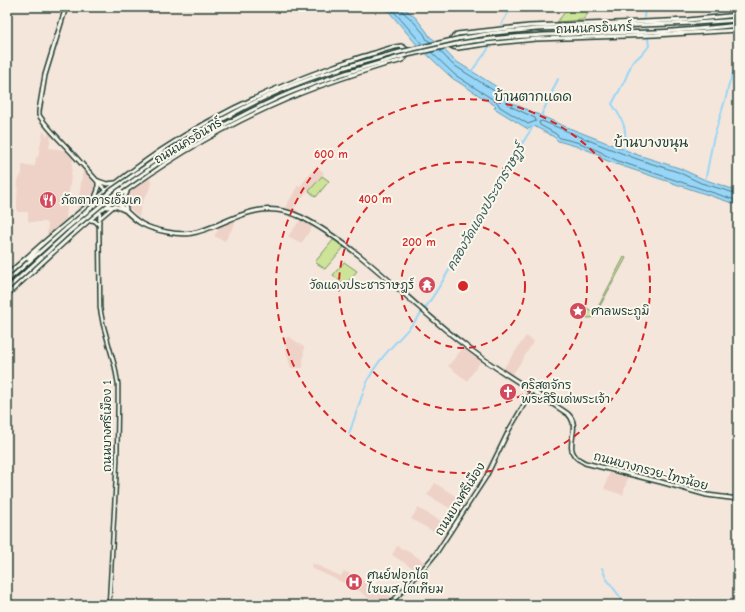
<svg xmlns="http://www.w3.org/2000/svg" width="745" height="612" viewBox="0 0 745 612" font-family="'Comic Neue','Playpen Sans Thai',sans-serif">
  <rect width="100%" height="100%" fill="#f5e6db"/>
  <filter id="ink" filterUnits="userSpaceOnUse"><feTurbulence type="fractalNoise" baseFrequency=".025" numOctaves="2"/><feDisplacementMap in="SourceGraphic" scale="8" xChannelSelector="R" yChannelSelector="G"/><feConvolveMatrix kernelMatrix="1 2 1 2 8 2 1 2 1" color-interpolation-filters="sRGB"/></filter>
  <g filter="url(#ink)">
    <g fill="#eed2c7">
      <polygon points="50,130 54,135 50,138 51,139 49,148 64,150 66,149 73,158 66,219 48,235 47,234 48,225 45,222 29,222 28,220 28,212 17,212 17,200 18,181 22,173 22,165 35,166 36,157 38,157 43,131 47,136"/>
      <polygon points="317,166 324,173 297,203 294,209 298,211 297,213 284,210 298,185 300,186"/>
      <polygon points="83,169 95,184 97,191 94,197 77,211"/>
      <polygon points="149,177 152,184 141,205 139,217 127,206 125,200 129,192"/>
      <polygon points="235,219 236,222 225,241 214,236 222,225"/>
      <polygon points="301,219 313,226 301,244 288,236"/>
      <polygon points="526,336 534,341 524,357 524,358 512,375 503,369"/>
      <polygon points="287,337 290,337 304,347 303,368 291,368 286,351 285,342"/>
      <polygon points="463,348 481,361 467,381 448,366"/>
      <polygon points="610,471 628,476 623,495 604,489"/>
      <polygon points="435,483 465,502 458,513 427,495"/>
      <polygon points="418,508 450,526 443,537 411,519"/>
      <polygon points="397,546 411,553 425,562 417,571 392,555"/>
      <polygon points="312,563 341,576 344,571 382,590 391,596 383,605 378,605 362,593 353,587 311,568"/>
    </g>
    <g fill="#cce398" stroke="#769066">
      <polygon points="569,7 593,7 583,20 557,22"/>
      <polygon points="322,176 329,181 316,197 309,191"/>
      <polygon points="334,239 344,247 325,269 315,262"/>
      <path d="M624,257L626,258L594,317C587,320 581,315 575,312L580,304L595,313Z"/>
      <polygon points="344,262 357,271 345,285 333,275"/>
    </g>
    <polygon fill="#97d6f8" stroke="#6799aa" points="385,7 403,7 416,18 427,32 430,37 436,41 454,60 508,94 512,103 564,126 638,155 679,168 703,179 738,191 738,205 616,164 600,158 601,155 579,147 558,141 554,137 534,126 528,129 494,108 496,106 452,78 417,45"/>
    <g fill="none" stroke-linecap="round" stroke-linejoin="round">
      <g stroke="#4f7a82" stroke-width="1">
        <polyline points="390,7 422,44"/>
        <polyline points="401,7 402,11 413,21 424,34 427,40 431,42"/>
        <polyline points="431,52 455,75 497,102 500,107 528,124 536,121 535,118 510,106 504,97 452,64 439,50"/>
        <polyline points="738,194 701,183 678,172 637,159 603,146 542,121 539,122 540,125 556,134 560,138 580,143 601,152 605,155 618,161 738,201"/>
      </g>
      <g stroke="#97d6f8" stroke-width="2">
        <polyline points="501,25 510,9 512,7"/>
        <polyline points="470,73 487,51 489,46"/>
        <polyline points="540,118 558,79"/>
        <path d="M624,151C628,130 624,121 612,104L624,82L632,63L646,50L649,46L648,39L644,15L647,7"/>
        <polyline points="705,182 713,140 726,97 729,84 735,67 738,66"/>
        <path d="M364,390C374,359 401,340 420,315C439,290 454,262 469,235C483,211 497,188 512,164V159L534,125"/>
        <polyline points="349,434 363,393"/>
        <polyline points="602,568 606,578 626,605"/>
      </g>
      <g stroke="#1f3d34" stroke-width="5.5">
        <g id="minor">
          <polyline points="100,212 99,224 100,308 103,324 115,367 118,384 118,399 117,461 109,605"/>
          <polyline points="100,218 114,206"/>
          <polyline points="90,220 95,221 98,224"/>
          <path d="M389,605C405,588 423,571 437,552L486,477L509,430L532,391"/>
        </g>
      </g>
      <g stroke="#1f3d34" stroke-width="6">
        <g id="major">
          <path d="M66,7L45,75L39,111V115C46,127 63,143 73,154C88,171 103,188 119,204C126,211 133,219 142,224C153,230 179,236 192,233C200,232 209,228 217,225C246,212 269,202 301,217C323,228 341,241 360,256C395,284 427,316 462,343C495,370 533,390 568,414C582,427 563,447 577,458C579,460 582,461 585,463L661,482L707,495L738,499"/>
          <polyline points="738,15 688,20 643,22 529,26 457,34 452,38 451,42 453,47 458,48 486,44 536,39 655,35 738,30"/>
          <polyline points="457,39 494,33 537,29 695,23 738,20"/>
          <path d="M461,43C525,33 589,34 653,32C681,31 710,28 738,25"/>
          <path d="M154,161C194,135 235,110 279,91C318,74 358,63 400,52"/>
          <path d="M157,164C196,140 238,116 280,97C319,80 362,68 403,56"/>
          <polyline points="98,181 107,184 115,183"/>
          <polyline points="95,198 98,190 98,181"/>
          <polyline points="107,207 115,206 124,210"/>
          <polyline points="126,209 124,199 127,192"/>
          <polyline points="29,259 37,250"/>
          <path d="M7,275C56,231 106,188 160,151C213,116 272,88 332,67C346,62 360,57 375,53C383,50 393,47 401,46C406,48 408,51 407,55C403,63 391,62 383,65C351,75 319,85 289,98C225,125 166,160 111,202C75,231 41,264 7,295"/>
          <polyline points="7,281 67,228"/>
          <polyline points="7,289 70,231"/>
        </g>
      </g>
      <use href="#minor" stroke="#fbf7ec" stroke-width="2.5"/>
      <use href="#major" stroke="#fbf7ec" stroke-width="3"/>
      <g stroke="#1f3d34" stroke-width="6" stroke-linecap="butt">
        <g id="major-bridge">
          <polyline points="400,52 457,39"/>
          <polyline points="403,56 461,43"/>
          <polyline points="67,228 112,190 154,161"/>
          <polyline points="70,231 117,192 157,164"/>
        </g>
      </g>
      <use href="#major-bridge" stroke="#fbf7ec" stroke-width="3"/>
    </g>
  </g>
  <g fill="none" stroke="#d62828" stroke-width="2" stroke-dasharray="7 5">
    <circle cx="463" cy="286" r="62"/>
    <circle cx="463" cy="286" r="124"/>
    <circle cx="463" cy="286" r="187"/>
  </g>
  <defs>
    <g id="restaurant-disc" transform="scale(0.9)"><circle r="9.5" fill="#d1495b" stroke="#fbf7ec"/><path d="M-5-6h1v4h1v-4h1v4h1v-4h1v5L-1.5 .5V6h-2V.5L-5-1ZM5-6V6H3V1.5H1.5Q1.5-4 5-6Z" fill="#fff"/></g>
    <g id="temple-disc" transform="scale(0.9)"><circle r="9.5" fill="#d1495b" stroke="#fbf7ec"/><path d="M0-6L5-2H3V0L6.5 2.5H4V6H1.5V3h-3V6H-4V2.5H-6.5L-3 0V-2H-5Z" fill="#fff"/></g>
    <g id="sight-disc" transform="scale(0.9)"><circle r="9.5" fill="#d1495b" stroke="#fbf7ec"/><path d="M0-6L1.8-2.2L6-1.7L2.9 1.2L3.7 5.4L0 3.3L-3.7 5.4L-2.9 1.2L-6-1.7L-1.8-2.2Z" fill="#fff"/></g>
    <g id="church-disc" transform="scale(0.9)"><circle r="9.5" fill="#d1495b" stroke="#fbf7ec"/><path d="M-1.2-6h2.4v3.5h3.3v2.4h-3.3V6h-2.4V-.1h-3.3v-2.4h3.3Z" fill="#fff"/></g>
    <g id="hospital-disc" transform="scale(0.9)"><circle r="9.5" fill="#d1495b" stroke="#fbf7ec"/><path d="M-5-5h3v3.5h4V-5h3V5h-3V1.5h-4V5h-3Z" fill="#fff"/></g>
  </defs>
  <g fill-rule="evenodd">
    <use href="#restaurant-disc" x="48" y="200"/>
    <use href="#temple-disc" x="427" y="285"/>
    <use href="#sight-disc" x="578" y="311"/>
    <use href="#church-disc" x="508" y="392"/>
    <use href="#hospital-disc" x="354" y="582"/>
  </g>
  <g text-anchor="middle" stroke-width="4" stroke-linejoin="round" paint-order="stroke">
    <g font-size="12" fill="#1f3d34" stroke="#fbf7ec">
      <text transform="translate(594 28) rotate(-2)" y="4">ถนนนครอินทร์</text>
      <text transform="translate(188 141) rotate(-31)" y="4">ถนนนครอินทร์</text>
      <text transform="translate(107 426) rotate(-90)" y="4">ถนนบางศรีเมือง 1</text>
      <text transform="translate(651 471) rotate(15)" y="4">ถนนบางกรวย-ไทรน้อย</text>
      <text transform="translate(460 499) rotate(-58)" y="4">ถนนบางศรีเมือง</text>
    </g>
    <g font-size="12" fill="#1f3d34" stroke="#fbf7ec" text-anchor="start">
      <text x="61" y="204">ภัตตาคารเอ็มเค</text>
      <text x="414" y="289" text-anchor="end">วัดแดงประชาราษฎร์</text>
      <text x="591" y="315">ศาลพระภูมิ</text>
      <text x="521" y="389">คริสตจักร<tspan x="521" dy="14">พระสิริแด่พระเจ้า</tspan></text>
      <text x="367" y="579">ศูนย์ฟอกไต<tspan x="367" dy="14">ไซเมส ไตเทียม</tspan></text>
    </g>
    <g font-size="13" font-style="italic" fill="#375c5b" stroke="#fbf7ec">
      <text transform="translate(485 207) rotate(-60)" y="5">คลองวัดแดงประชาราษฎร์</text>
    </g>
    <g font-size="14" fill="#1f3d34" stroke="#fbf7ec">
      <text x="533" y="101">บ้านตากแดด</text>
      <text x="651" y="147">บ้านบางขนุน</text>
    </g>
  </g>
  <circle cx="463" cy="286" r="6" fill="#d62828" stroke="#fbf7ec" stroke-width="2"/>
  <g font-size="12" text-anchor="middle" font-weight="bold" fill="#d62828" stroke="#fbf7ec" stroke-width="4" stroke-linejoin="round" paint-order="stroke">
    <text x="331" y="158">600 m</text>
    <text x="375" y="203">400 m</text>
    <text x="419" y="246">200 m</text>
  </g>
  <rect width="745" height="612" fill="none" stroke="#fbf7ec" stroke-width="24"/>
  <rect x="12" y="12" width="721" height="588" fill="none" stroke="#1f3d34" stroke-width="1.5" filter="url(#ink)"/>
</svg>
